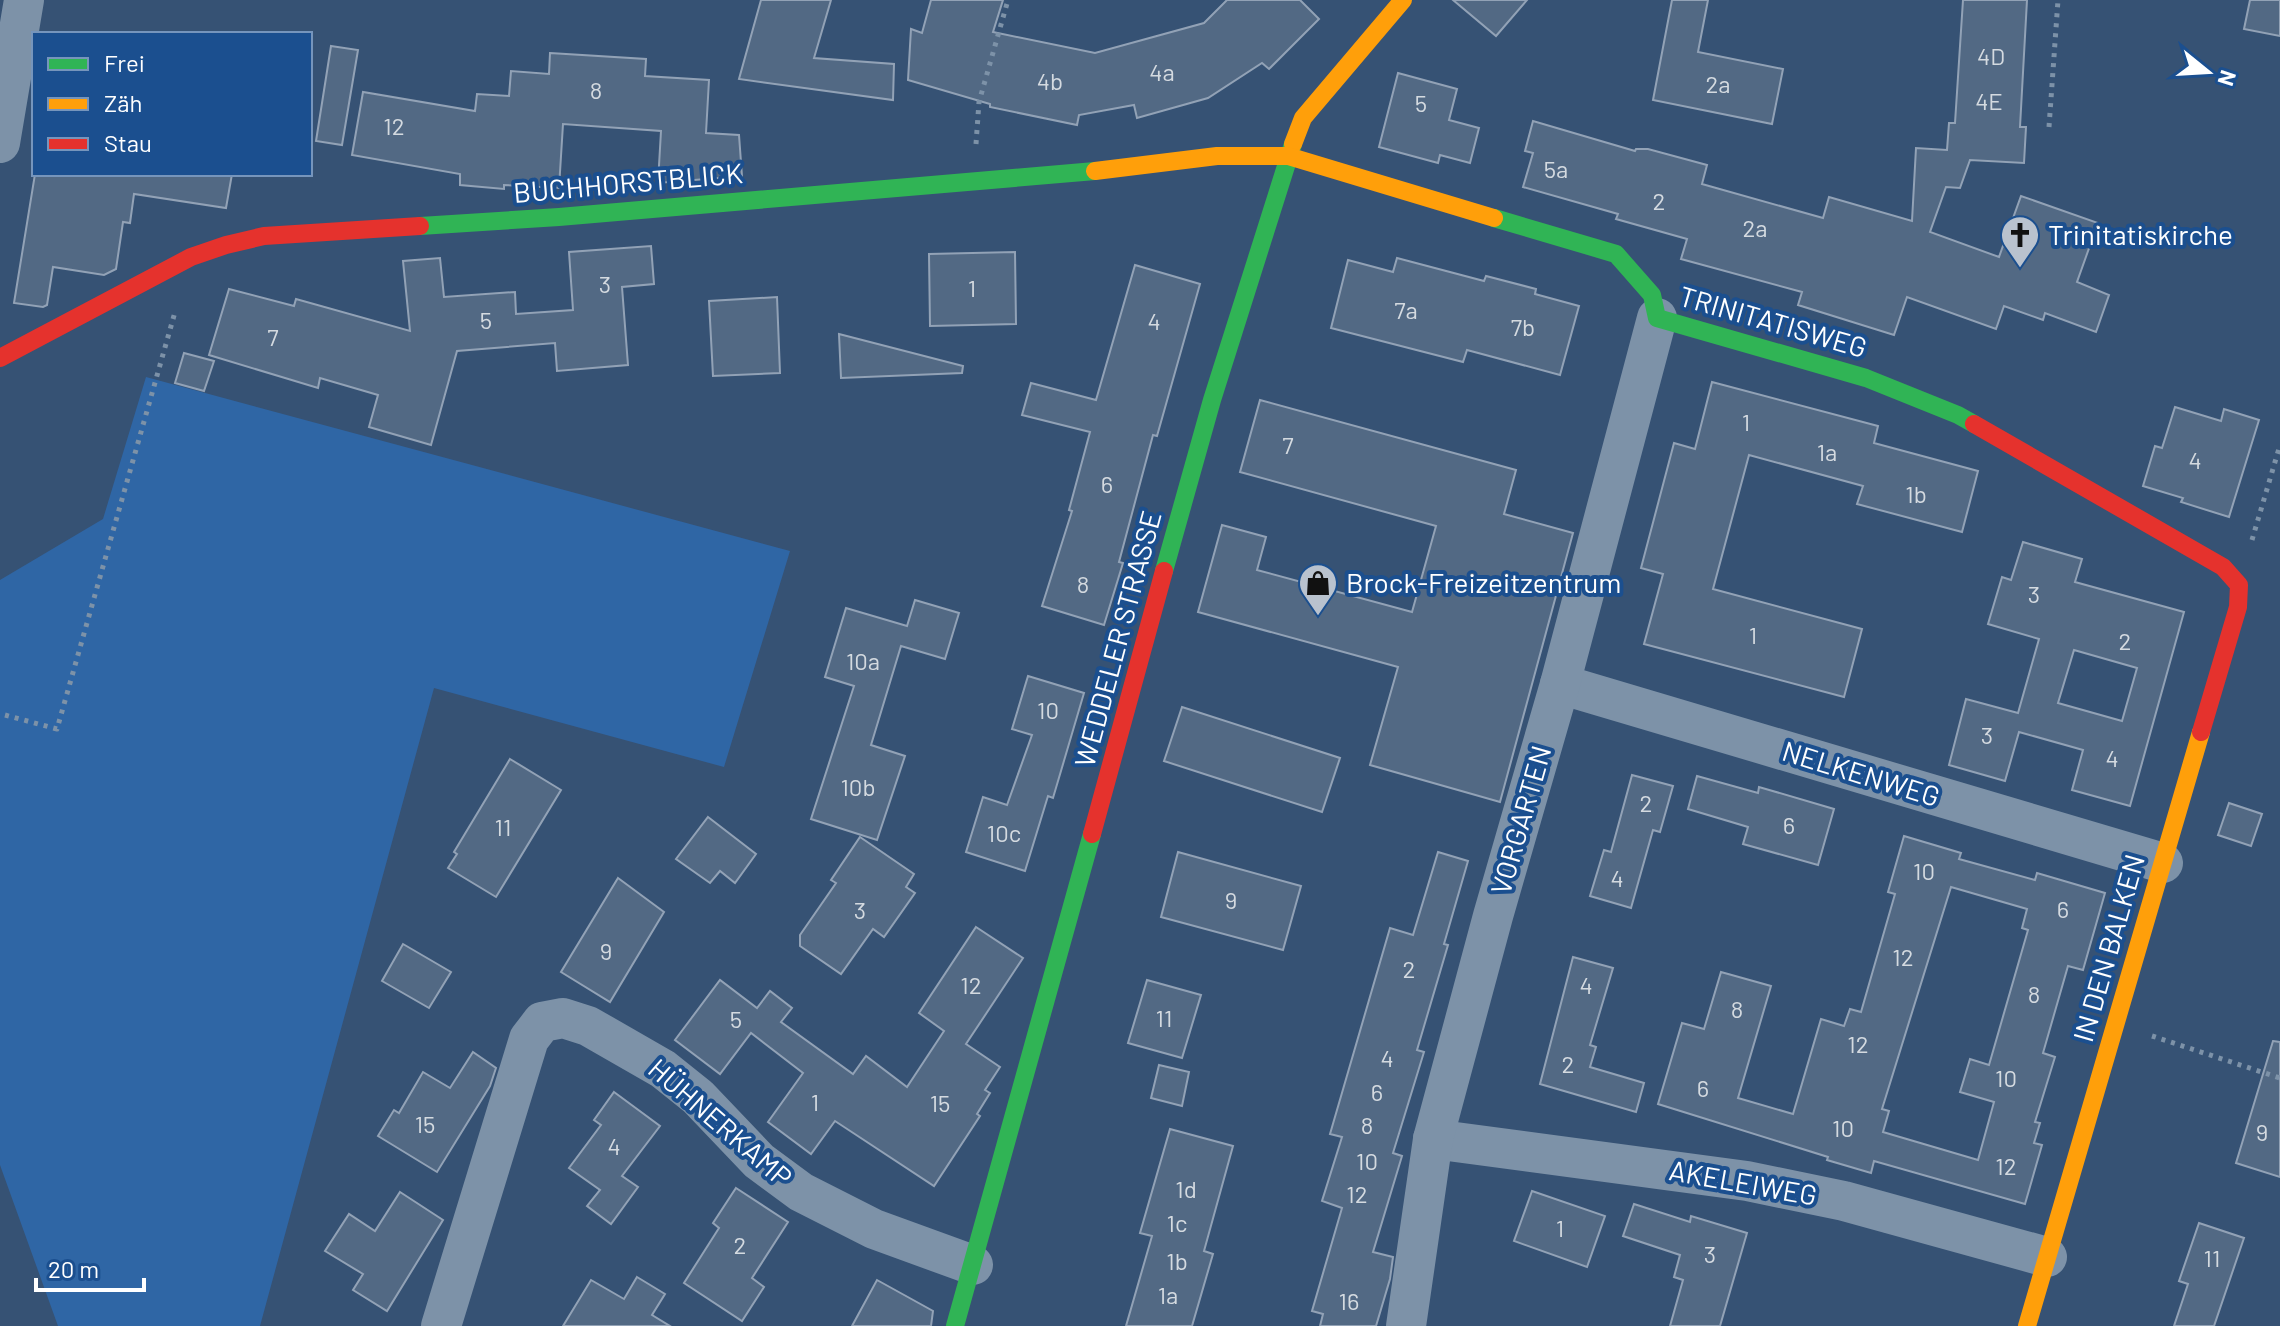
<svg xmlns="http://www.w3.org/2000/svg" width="2280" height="1326" viewBox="0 0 2280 1326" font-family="Barlow,sans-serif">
  <rect width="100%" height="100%" fill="#365274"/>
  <polygon fill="#2f66a5" points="146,377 790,551 724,767 434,688 260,1326 58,1326 0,1165 0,580 103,519"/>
  <g fill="#526984" stroke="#92a2b6" stroke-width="2" fill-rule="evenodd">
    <polygon points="761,0 831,0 814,58 894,64 893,100 739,79"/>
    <polygon points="931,0 1003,0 993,32 1095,53 1204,23 1227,0 1300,0 1319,19 1269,69 1262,63 1208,98 1137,118 1134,105 1079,115 1077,125 990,107 990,104 908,80 911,29 922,33"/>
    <polygon points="1453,0 1527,0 1496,36"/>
    <polygon points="1672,0 1708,0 1698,52 1783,69 1772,124 1653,100"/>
    <polygon points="1963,0 2027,0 2020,127 2026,127 2024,163 1970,160 1960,188 1946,187 1930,232 1999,257 2021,196 2098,223 2077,282 2109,295 2096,332 2045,313 2043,320 2004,306 1996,329 1907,297 1894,335 1798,305 1802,292 1681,259 1687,239 1616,219 1618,214 1523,187 1533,153 1525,151 1533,121 1635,151 1636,149 1648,149 1707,165 1702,184 1823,218 1829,197 1912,221 1916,148 1947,150 1949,123 1955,123"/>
    <polygon points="2250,0 2280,0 2280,36 2244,29"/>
    <polygon points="331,46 358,50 342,145 316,141"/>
    <polygon points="550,53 646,59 645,76 709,80 706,133 739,135 742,176 658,183 661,131 563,124 559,188 504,185 504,189 460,185 460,174 352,155 363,92 475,111 477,94 509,96 511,71 549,74"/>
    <polygon points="1398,73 1457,89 1449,120 1479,128 1470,163 1440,155 1438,163 1379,147"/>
    <polygon points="35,174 232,174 226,208 134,194 130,223 123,222 116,269 104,275 53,267 47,305 43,307 14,303"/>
    <polygon points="651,246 654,284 622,287 628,365 557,371 555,343 457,351 431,445 369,427 378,395 320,378 318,388 209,355 229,289 294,306 296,299 410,331 403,261 440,258 444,297 515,292 516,314 573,310 569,252"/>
    <polygon points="1015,252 1016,324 930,326 929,254"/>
    <polygon points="1397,258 1484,281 1486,276 1536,289 1535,294 1579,306 1560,375 1467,350 1463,362 1331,328 1348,260 1393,272"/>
    <polygon points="1135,265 1200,284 1157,436 1153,435 1119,562 1123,563 1104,625 1042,606 1072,511 1069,510 1090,432 1022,415 1031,383 1096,400"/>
    <polygon points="777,297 780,373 713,376 709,301"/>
    <polygon points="839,334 963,366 962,373 841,378"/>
    <polygon points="184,353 214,361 204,391 175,383"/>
    <polygon points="1712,382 1878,426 1874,443 1978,471 1962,532 1857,504 1863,486 1749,455 1713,589 1862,629 1844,697 1644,644 1663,574 1641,568 1674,443 1695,449"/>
    <polygon points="1260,400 1516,470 1504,514 1573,533 1500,802 1370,765 1398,667 1198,612 1222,525 1266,537 1257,570 1412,612 1436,526 1240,472"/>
    <polygon points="2175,407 2221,421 2224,409 2259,420 2229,517 2181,502 2183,498 2143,486 2155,446 2162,448"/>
    <path d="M2023,542L2082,559L2075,582L2184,612L2130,806L2072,790L2083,750L2019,732L2005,781L1949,765L1966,699L2018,713L2039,639L1988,624L2002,577L2011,580ZM2074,650L2137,668L2122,721L2058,703Z"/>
    <polygon points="915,600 959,613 945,659 901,646 871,745 905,756 877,840 811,819 854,686 825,677 846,608 907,626"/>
    <polygon points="1028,676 1084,693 1053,798 1048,796 1025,871 966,852 983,797 1007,805 1032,735 1012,729"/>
    <polygon points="1182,707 1340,758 1322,812 1164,761"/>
    <polygon points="510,759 561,790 496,897 448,868 457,854 454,852"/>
    <polygon points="1632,775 1673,786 1660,832 1653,830 1631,908 1590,896 1604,850 1611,852"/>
    <polygon points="1697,776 1758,793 1759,787 1834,809 1818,865 1743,844 1748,827 1688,809"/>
    <polygon points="2229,803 2262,814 2251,846 2218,835"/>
    <polygon points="708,817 756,854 735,883 720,871 710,883 676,859"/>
    <path d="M1904,836L1961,853L1959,859L2035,880L2037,873L2105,893L2083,970L2068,966L2043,1053L2055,1057L2035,1122L2040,1123L2034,1143L2042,1145L2025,1204L1874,1161L1871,1173L1827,1160L1828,1157L1658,1104L1682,1023L1704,1029L1721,972L1771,986L1738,1098L1793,1114L1821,1019L1844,1026L1850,1009L1861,1012L1895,894L1888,892ZM1951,887L2027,909L2022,928L2028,930L1989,1065L1970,1059L1960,1092L1994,1102L1978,1160L1883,1132L1889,1111L1882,1109Z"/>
    <polygon points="860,837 914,874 906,887 915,893 884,937 873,929 841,974 800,946 800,935 836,883 831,880"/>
    <polygon points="1178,852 1301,886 1283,950 1161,917"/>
    <polygon points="1438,852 1468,861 1444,944 1448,945 1417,1050 1424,1052 1393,1153 1402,1156 1373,1252 1393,1257 1390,1279 1376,1326 1320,1326 1323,1314 1312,1311 1342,1208 1322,1201 1342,1137 1330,1134 1390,928 1413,935"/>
    <polygon points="618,878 664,912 610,1002 561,972"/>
    <polygon points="976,927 1023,958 966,1044 1000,1067 985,1090 990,1093 977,1114 980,1116 934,1186 835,1121 811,1154 768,1122 803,1073 751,1033 720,1074 675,1040 720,980 757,1008 770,991 792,1008 781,1022 853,1074 866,1056 907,1087 944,1031 919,1013"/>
    <polygon points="403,944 451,972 429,1008 382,981"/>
    <polygon points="1573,957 1613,968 1590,1045 1596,1047 1590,1067 1644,1083 1636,1112 1540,1084"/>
    <polygon points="1147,980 1201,995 1182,1058 1128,1043"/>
    <polygon points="2273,1041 2280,1042 2280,1177 2236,1163"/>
    <polygon points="473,1052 496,1068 490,1086 437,1172 378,1136 394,1110 399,1113 423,1072 450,1088"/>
    <polygon points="1159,1065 1189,1072 1182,1106 1151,1098"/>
    <polygon points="614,1092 660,1126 622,1176 638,1187 611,1224 587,1206 600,1190 569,1168 601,1125 594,1120"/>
    <polygon points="1170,1129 1233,1146 1204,1251 1213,1254 1192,1326 1126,1326 1152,1236 1140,1233"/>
    <polygon points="736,1188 788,1222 752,1278 764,1287 742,1321 684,1283 719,1228 713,1223"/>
    <polygon points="1532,1191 1605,1216 1587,1267 1514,1241"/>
    <polygon points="400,1192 443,1220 387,1311 353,1290 363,1274 325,1251 349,1214 375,1231"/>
    <polygon points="1634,1204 1690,1222 1691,1216 1747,1233 1720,1326 1670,1326 1683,1280 1674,1277 1680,1255 1623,1236"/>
    <polygon points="2199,1223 2244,1238 2214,1326 2174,1326 2188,1284 2179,1281"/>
    <polygon points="637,1277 665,1294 652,1315 670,1326 563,1326 591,1280 624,1299"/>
    <polygon points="877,1280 933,1311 931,1326 852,1326"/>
  </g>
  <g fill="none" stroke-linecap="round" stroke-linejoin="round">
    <g stroke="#7d92a8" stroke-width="5" stroke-dasharray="4 6" stroke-linecap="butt">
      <polyline points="2049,127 2058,0"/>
      <polyline points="976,144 979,102 1008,0"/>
      <polyline points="2252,540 2280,445"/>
      <polyline points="5,715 57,729 175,312"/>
      <polyline points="2152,1036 2280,1078"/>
    </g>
    <g stroke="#7d92a8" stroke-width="40">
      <polyline points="0,143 24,0"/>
      <polyline points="1560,684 2163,863"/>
      <polyline points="1433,1139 1747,1181 1844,1201 2047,1257"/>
      <polyline points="441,1326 529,1039 542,1022 563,1018 588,1026 663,1069 698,1097 759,1161 801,1192 874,1229 973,1265"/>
      <polyline points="1406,1326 1433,1139 1493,916 1560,684 1657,318"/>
    </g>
    <g stroke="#30b455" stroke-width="18">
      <polyline points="1494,218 1616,254 1652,295 1657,318 1866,378 1958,415 1974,424"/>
      <polyline points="420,226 559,217 1095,171"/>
      <polyline points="1164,571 1212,400 1293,144"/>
      <polyline points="955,1326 1092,834"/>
    </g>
    <g stroke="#ff9f0a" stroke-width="18">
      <polyline points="1293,144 1303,118 1403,0"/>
      <polyline points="1095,171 1217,156 1288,156 1494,218"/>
      <polyline points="2027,1326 2201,732"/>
    </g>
    <g stroke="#e5322d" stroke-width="18">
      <polyline points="0,358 191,257 226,245 264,236 420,226"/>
      <polyline points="1974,424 2223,567 2239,585 2238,607 2201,732"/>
      <polyline points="1092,834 1164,571"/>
    </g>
  </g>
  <defs>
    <g id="church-pin" transform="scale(2)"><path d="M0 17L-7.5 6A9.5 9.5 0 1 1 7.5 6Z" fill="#b9c2ce" stroke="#1b4f8f"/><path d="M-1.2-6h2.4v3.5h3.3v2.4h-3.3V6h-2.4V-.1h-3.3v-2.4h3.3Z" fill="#111"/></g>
    <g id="shop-pin" transform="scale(2)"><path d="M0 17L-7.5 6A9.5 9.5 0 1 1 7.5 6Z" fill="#b9c2ce" stroke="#1b4f8f"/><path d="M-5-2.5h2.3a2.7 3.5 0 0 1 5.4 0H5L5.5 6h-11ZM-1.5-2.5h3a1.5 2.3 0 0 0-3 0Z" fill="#111"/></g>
  </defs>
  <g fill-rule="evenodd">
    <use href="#church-pin" x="2020" y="235"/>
    <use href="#shop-pin" x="1318" y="583"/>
  </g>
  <g text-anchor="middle" stroke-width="8" stroke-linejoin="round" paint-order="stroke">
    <g font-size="24" fill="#d4dae0">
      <text x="1991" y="65">4D</text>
      <text x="1162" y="81">4a</text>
      <text x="1050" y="90">4b</text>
      <text x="1718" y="93">2a</text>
      <text x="596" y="99">8</text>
      <text x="1989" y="110">4E</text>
      <text x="1421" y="112">5</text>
      <text x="394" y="135">12</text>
      <text x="1556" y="178">5a</text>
      <text x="1659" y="210">2</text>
      <text x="1755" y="237">2a</text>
      <text x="605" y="293">3</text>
      <text x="972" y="297">1</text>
      <text x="1406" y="319">7a</text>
      <text x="486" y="329">5</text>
      <text x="1154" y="330">4</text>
      <text x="1523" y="336">7b</text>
      <text x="273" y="346">7</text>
      <text x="1746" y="431">1</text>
      <text x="1288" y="454">7</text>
      <text x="1827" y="461">1a</text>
      <text x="2195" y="469">4</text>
      <text x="1107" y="493">6</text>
      <text x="1916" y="503">1b</text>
      <text x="1083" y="593">8</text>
      <text x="2034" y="603">3</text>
      <text x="1753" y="644">1</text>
      <text x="2125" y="650">2</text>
      <text x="863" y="670">10a</text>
      <text x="1048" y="719">10</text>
      <text x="1987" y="744">3</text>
      <text x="2112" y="767">4</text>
      <text x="858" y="796">10b</text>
      <text x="1646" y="812">2</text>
      <text x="1789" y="834">6</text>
      <text x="503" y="836">11</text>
      <text x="1004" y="842">10c</text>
      <text x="1924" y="880">10</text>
      <text x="1617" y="887">4</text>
      <text x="1231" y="909">9</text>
      <text x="2063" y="918">6</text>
      <text x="860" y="919">3</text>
      <text x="606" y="960">9</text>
      <text x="1903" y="966">12</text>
      <text x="1409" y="978">2</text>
      <text x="971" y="994">12</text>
      <text x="1586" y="994">4</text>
      <text x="2034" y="1003">8</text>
      <text x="1737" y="1018">8</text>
      <text x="1164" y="1027">11</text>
      <text x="736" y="1028">5</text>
      <text x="1858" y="1053">12</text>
      <text x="1387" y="1067">4</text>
      <text x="1568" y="1073">2</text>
      <text x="2006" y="1087">10</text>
      <text x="1703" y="1097">6</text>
      <text x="1377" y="1101">6</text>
      <text x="815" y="1111">1</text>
      <text x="940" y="1112">15</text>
      <text x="425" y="1133">15</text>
      <text x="1367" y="1134">8</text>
      <text x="1843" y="1137">10</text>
      <text x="2262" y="1141">9</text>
      <text x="614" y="1155">4</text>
      <text x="1367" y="1170">10</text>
      <text x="2006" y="1175">12</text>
      <text x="1186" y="1198">1d</text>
      <text x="1357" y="1203">12</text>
      <text x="1177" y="1232">1c</text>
      <text x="1560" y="1237">1</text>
      <text x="740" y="1254">2</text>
      <text x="1710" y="1263">3</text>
      <text x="2212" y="1267">11</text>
      <text x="1177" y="1270">1b</text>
      <text x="1168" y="1304">1a</text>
      <text x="1349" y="1310">16</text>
    </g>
    <g font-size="28" fill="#fff" stroke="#1b4f8f">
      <text transform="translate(628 183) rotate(-5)" y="10">BUCHHORSTBLICK</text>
      <text transform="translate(1773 322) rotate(16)" y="10">TRINITATISWEG</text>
      <text transform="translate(1118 639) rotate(-75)" y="10">WEDDELER STRASSE</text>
      <text transform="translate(1861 774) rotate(17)" y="10">NELKENWEG</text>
      <text transform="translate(1521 820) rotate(-74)" y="10">VORGARTEN</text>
      <text transform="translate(2109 948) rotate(-74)" y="10">IN DEN BALKEN</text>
      <text transform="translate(720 1123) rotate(41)" y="10">HÜHNERKAMP</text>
      <text transform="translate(1743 1183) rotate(10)" y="10">AKELEIWEG</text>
    </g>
    <g font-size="28" fill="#fff" stroke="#1b4f8f" text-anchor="start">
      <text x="2048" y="245">Trinitatiskirche</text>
      <text x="1346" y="593">Brock-Freizeitzentrum</text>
    </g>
  </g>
  <rect x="32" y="32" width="280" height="144" fill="#1b4f8f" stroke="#7695bc" stroke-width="2"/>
  <rect x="48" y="58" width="40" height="12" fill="#30b455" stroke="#7695bc" stroke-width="2"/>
  <text x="104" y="72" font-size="24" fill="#ffffff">Frei</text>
  <rect x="48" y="98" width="40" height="12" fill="#ff9f0a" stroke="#7695bc" stroke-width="2"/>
  <text x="104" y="112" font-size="24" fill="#ffffff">Zäh</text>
  <rect x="48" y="138" width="40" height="12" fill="#e5322d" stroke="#7695bc" stroke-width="2"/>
  <text x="104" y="152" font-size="24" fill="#ffffff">Stau</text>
  <g transform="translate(2208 72) rotate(108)" stroke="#1b4f8f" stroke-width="6" paint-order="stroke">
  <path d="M0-6L14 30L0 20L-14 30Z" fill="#ffffff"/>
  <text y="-12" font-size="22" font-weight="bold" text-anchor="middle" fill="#ffffff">N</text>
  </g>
  <path d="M36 1278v12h108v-12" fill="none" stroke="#ffffff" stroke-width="4"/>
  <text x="48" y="1278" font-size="24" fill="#ffffff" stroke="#1b4f8f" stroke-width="6" paint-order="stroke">20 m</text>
</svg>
